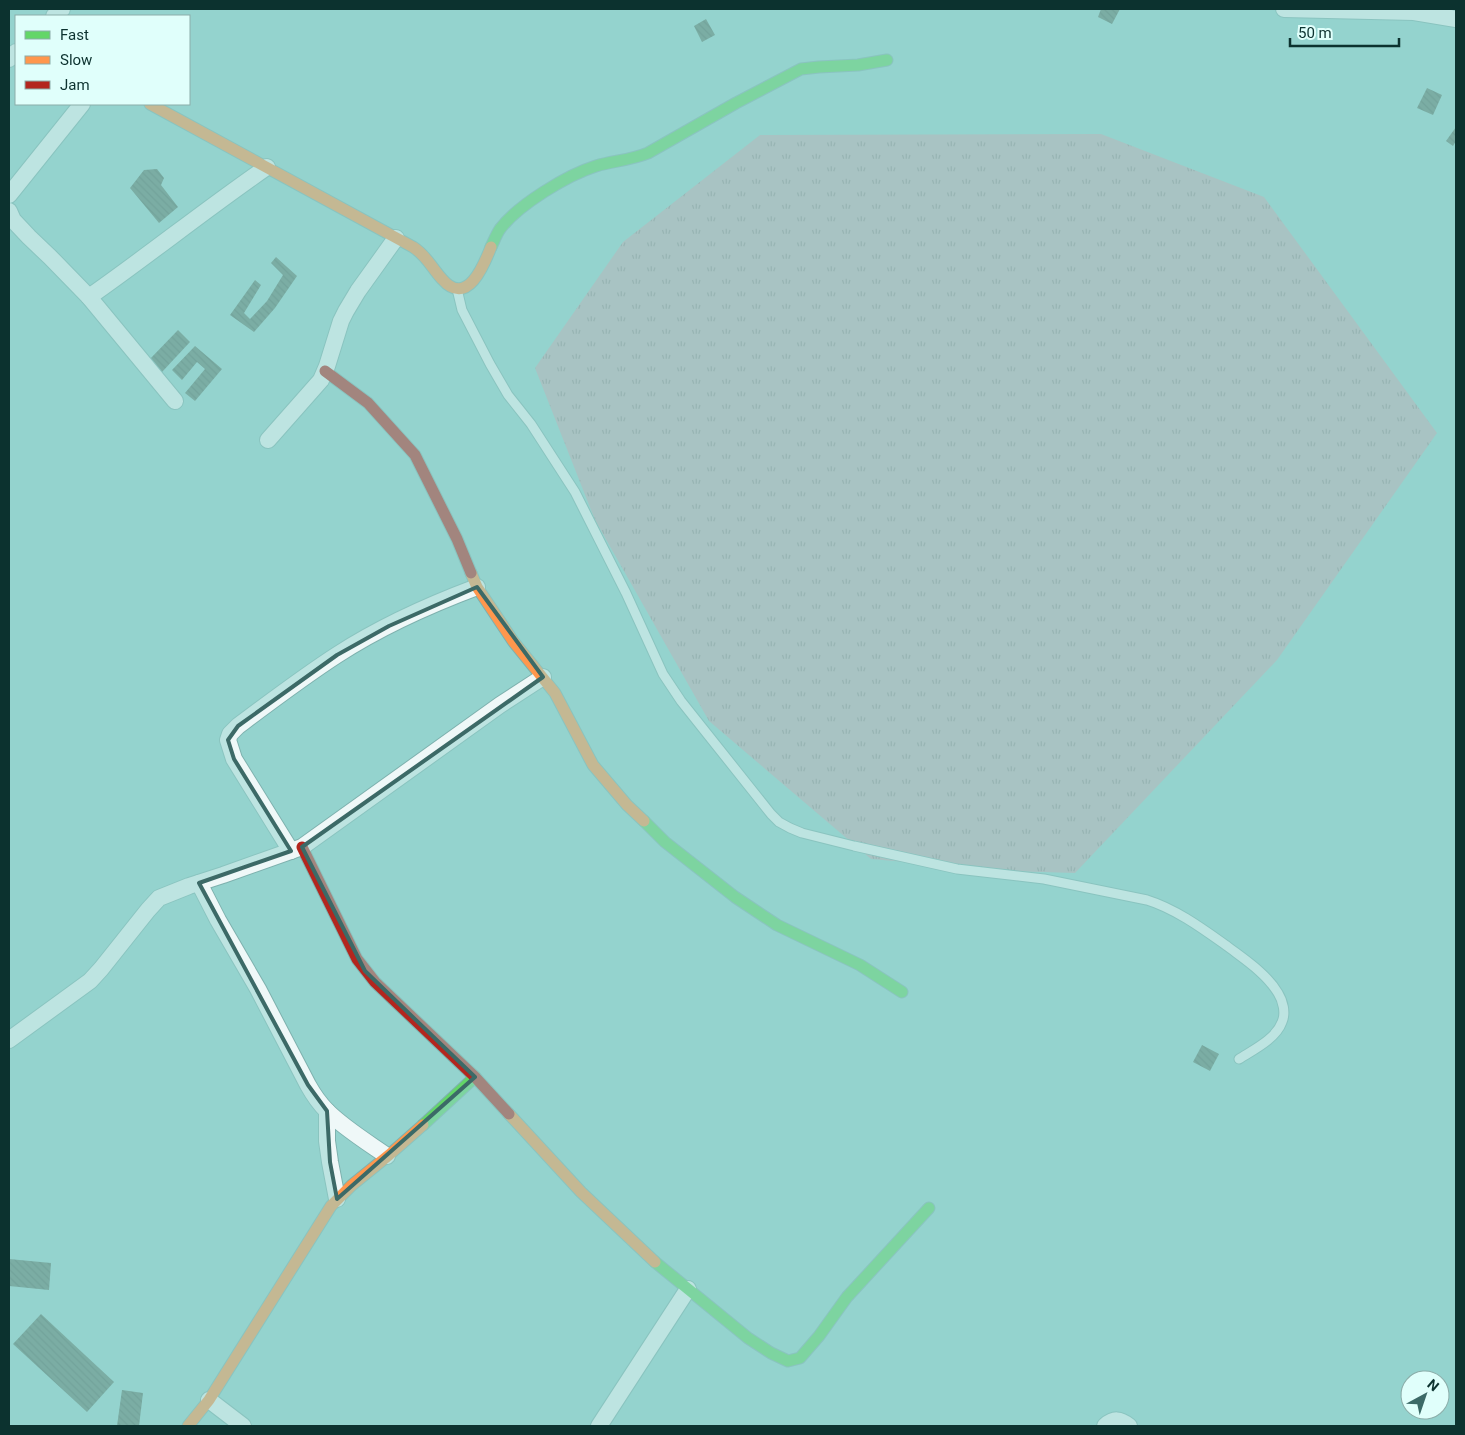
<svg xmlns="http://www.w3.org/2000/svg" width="1465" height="1435" viewBox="0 0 1465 1435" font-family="Roboto,sans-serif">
  <defs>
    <pattern id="grass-tufts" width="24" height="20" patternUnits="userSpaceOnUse" patternTransform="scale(1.25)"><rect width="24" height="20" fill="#c2afb5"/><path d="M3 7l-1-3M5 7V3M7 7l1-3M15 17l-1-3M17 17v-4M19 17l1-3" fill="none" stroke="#9c8f94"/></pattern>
    <pattern id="building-back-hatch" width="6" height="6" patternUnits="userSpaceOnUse" patternTransform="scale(1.25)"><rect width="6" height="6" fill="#5e7f72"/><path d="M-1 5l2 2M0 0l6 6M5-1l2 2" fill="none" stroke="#4c695e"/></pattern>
  </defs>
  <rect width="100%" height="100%" fill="#94d3ce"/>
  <polygon fill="url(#grass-tufts)" points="1101,134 1264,197 1437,433 1277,660 1075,873 1009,871 871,859 709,721 595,520 535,368 623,242 760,135"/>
  <g fill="url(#building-back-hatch)">
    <polygon points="1101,9 1120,9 1112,24 1098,17"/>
    <polygon points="706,19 715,35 702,42 694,26"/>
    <polygon points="1427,88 1442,95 1433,115 1417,108"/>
    <polygon points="1456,127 1456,141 1453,146 1446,141"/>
    <polygon points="157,169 164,178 161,185 178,207 159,223 130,188 144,170"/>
    <polygon points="276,257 297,276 275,308 254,332 230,315 255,280 261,285 244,313 250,319 267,301 283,275 271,263"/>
    <polygon points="178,330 190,342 162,372 149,360"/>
    <polygon points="195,346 222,369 195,401 185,393 205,369 197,362 182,380 172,370"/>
    <polygon points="1202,1045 1219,1054 1210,1071 1193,1062"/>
    <polygon points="9,1259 51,1263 49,1290 9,1286"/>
    <polygon points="41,1314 114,1382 87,1412 13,1344"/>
    <polygon points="122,1390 143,1393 139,1426 117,1426"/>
  </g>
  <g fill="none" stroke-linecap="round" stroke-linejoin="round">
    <g stroke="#7eb1ae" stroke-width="11">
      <path id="lane" d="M457,289L462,310L490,364L508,395L531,424L575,492L626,593L663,674L681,701L771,814L779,822L790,828L802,833L854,846L957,869L1044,879L1147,900C1176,909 1203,929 1227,946C1244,959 1266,973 1278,993C1283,1001 1286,1013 1282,1022C1276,1039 1253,1050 1239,1059"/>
    </g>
    <g stroke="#7eb1ae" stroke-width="18">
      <g id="street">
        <polyline points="1284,9 1414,12 1456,19"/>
        <polyline points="54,16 62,9"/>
        <polyline points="9,59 16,52"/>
        <polyline points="9,195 82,104"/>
        <polyline points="9,211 13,220 29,237 50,257 89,297 175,401"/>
        <path d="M89,297C149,255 206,209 267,167"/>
        <polyline points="268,440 321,380 327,366 341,321 346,311 358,291 396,238"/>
        <path d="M291,851L234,759L228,740L230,734L238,726C270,702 303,677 337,655C380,627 429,605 477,587"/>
        <path d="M199,883L218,920L258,989L308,1085C313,1094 319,1103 327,1111C344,1128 367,1142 387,1156"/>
        <polyline points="9,1040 90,981 101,969 148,910 159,898 189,886 223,875 302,847 500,705 543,677"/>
        <polyline points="327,1111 327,1141 330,1162 337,1199"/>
        <polyline points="209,1400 243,1426"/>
        <polyline points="599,1426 688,1289"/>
        <path d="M1105,1426C1114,1418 1120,1419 1129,1426"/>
      </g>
    </g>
    <g stroke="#7eb1ae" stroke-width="13">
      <g id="fast">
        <path d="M491,247C494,241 496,235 500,229C518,205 567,175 596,166C613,161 631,160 648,153L736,103L801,69L819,67L858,65L887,60"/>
        <polyline points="644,821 665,842 735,897 777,925 860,965 902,992"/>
        <polyline points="423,1125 475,1077"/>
        <polyline points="655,1262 748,1338 771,1353 788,1361 800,1358 819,1336 847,1297 929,1208"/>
      </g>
    </g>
    <g stroke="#7eb1ae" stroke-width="13">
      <g id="slow">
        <path d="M150,104L413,247C427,256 431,267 442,279C467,308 484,265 491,247"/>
        <polyline points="471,573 477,587 513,641 555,693 593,765 627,805 644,821"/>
        <polyline points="509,1114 581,1192 655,1262"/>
        <polyline points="188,1426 209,1400 331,1206 352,1185 389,1155 423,1125"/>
      </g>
    </g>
    <g stroke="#7eb1ae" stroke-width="13">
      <g id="jam">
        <polyline points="325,371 368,403 415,455 457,539 471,573"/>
        <polyline points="302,847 357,959 375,982 475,1077 509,1114"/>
      </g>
    </g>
    <use href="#lane" stroke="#eff8f8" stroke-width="9"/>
    <use href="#street" stroke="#eff8f8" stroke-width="16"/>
    <use href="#fast" stroke="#63d668" stroke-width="11"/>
    <use href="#slow" stroke="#ff974d" stroke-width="11"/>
    <use href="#jam" stroke="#b3261e" stroke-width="11"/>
  </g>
  <path d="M0 0H1465V1435H0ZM477,587L543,677L302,847L365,971L475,1077L337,1199L330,1162L327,1111L308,1085L199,883L291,851L234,759L228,740L238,726L337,655L389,626Z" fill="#94d3ce" fill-opacity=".55" fill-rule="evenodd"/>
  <path fill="none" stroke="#3c6a67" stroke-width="4" stroke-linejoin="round" d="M477,587L543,677L302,847L365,971L475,1077L337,1199L330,1162L327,1111L308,1085L199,883L291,851L234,759L228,740L238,726L337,655L389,626Z"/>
  <rect width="1465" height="1435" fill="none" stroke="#0c322f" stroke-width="20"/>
  <rect x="15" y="15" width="175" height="90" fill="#e0fffb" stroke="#8bada9"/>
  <rect x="25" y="31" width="25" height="8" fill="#63d668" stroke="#8bada9"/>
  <text x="60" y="40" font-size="15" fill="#0c322f">Fast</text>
  <rect x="25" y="56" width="25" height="8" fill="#ff974d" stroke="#8bada9"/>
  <text x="60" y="65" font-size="15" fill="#0c322f">Slow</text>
  <rect x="25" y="81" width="25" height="8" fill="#b3261e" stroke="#8bada9"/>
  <text x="60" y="90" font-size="15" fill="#0c322f">Jam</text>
  <g transform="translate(1425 1395) rotate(40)"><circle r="24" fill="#e0fffb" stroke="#8bada9"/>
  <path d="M0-4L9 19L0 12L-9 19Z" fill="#3c6a67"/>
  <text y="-8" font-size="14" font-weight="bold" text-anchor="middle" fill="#0c322f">N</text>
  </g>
  <path d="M1290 38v8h109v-8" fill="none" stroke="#0c322f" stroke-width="2.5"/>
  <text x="1298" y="38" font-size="15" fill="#0c322f" stroke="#e0fffb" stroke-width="4" paint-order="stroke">50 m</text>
</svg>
